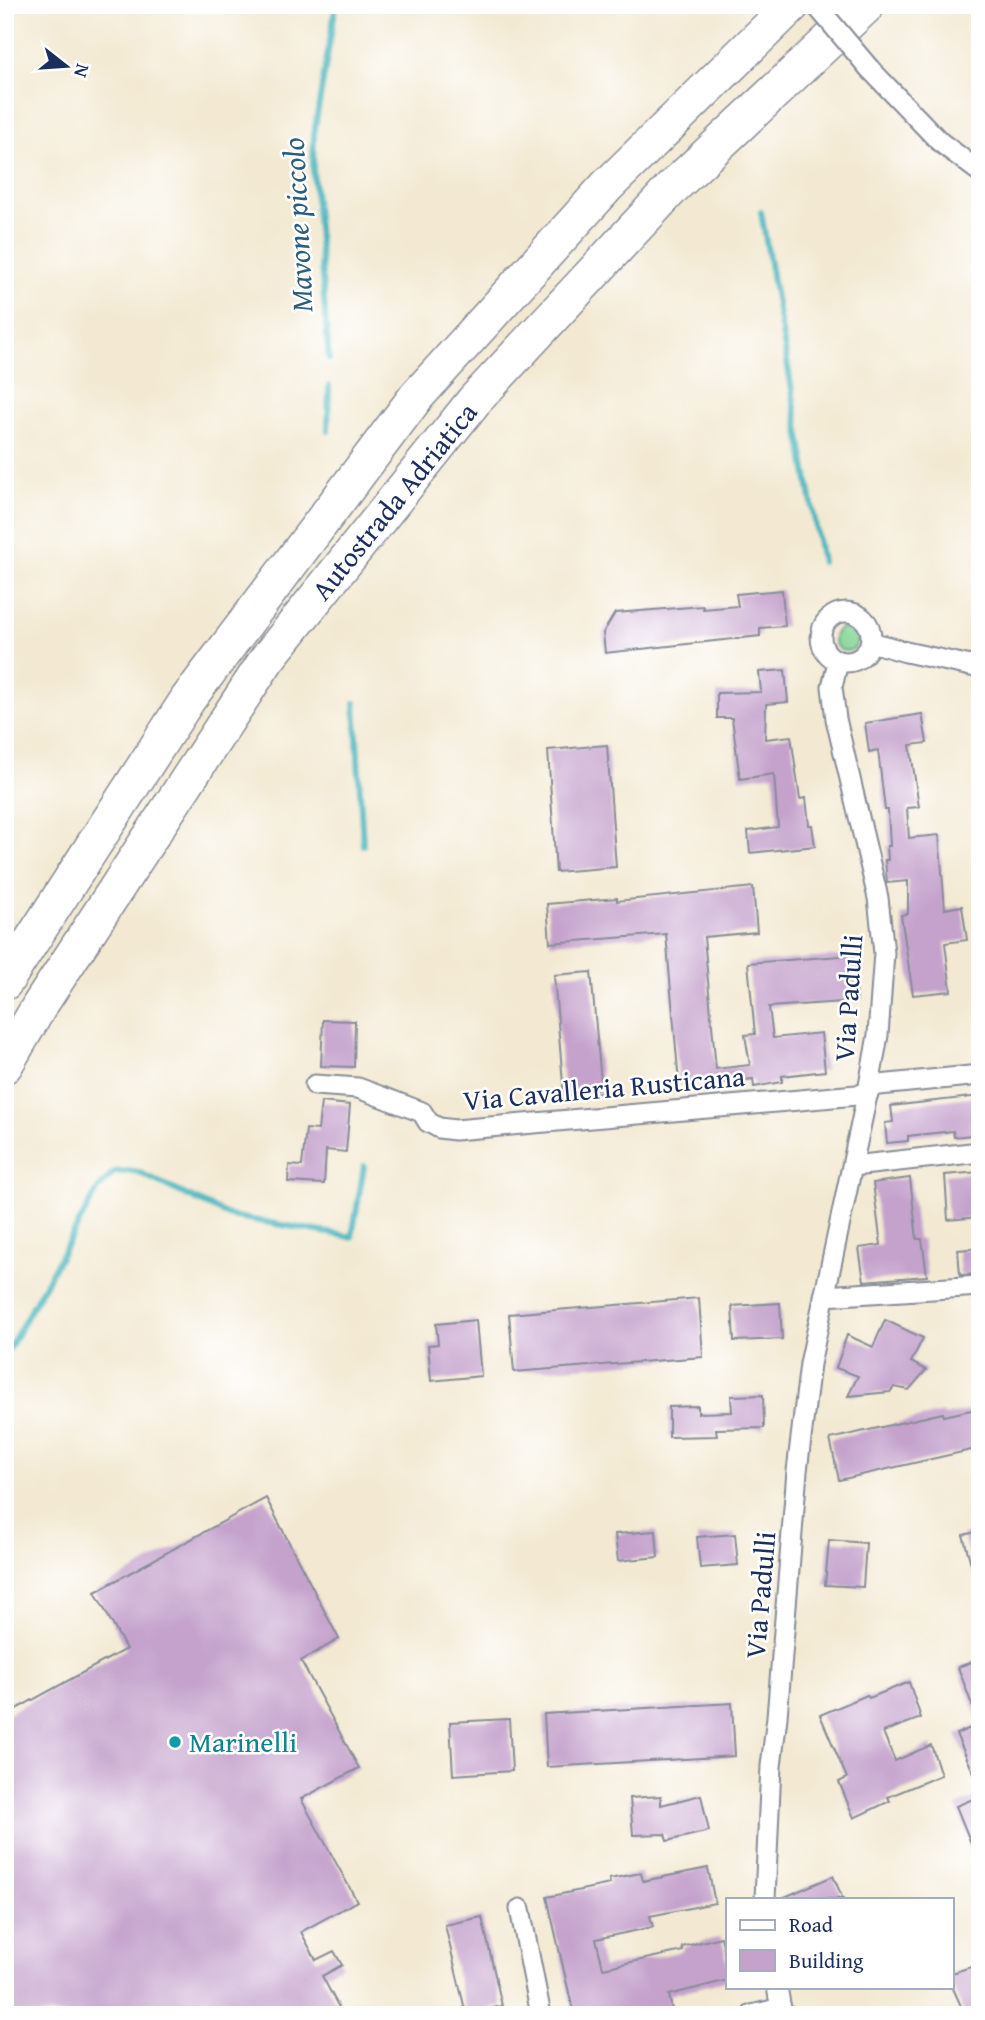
<svg xmlns="http://www.w3.org/2000/svg" width="985" height="2020" viewBox="0 0 985 2020" font-family="'Gentium Book Plus',serif">
  <rect width="100%" height="100%" fill="#fff"/>
  <filter id="ink" filterUnits="userSpaceOnUse"><feTurbulence type="fractalNoise" baseFrequency=".0143" numOctaves="2"/><feDisplacementMap in="SourceGraphic" scale="14" xChannelSelector="R" yChannelSelector="G"/><feConvolveMatrix kernelMatrix="1 2 1 2 8 2 1 2 1" color-interpolation-filters="sRGB"/></filter>
  <filter id="wash" filterUnits="userSpaceOnUse"><feTurbulence type="fractalNoise" baseFrequency=".00686" numOctaves="4" result="noise"/><feDisplacementMap in="SourceGraphic" scale="28" xChannelSelector="R" yChannelSelector="G"/><feGaussianBlur stdDeviation="1.57" result="paint"/><feColorMatrix in="noise" values="0 0 0 0 0 0 0 0 0 0 0 0 0 0 0 0 0 1.4 0 .05"/><feComposite in="paint" operator="in"/></filter>
  <g filter="url(#wash)">
    <rect width="100%" height="100%" fill="#f3e9d2"/>
    <circle fill="#86d696" stroke="#50827a" stroke-width="2" cx="846" cy="639" r="12"/>
    <g fill="none" stroke-linecap="round" stroke-linejoin="round">
      <g stroke="#46b5bd" stroke-width="6">
        <polyline points="761,212 822,562"/>
        <polyline points="329,359 313,169 314,133 336,5"/>
        <polyline points="328,431 329,386"/>
        <polyline points="355,703 363,845"/>
        <polyline points="5,1356 98,1189 114,1172 136,1171 230,1216 352,1237 364,1166"/>
      </g>
    </g>
    <g id="blocks">
      <g fill="#c4a2cc">
        <polygon points="782,590 785,626 760,628 760,636 605,653 603,633 615,613 703,606 703,609 738,606 736,594"/>
        <polygon points="785,670 788,702 766,704 765,739 791,736 800,799 806,798 809,825 812,825 815,846 750,853 748,831 778,827 774,774 740,779 732,718 717,718 717,693 761,692 759,672"/>
        <polygon points="922,714 927,743 910,745 919,807 907,808 909,838 939,835 945,909 962,906 967,940 945,943 951,991 913,995 901,915 908,914 908,881 887,883 885,860 888,860 887,846 890,846 888,810 885,810 878,750 869,752 865,723"/>
        <polygon points="607,745 616,867 556,872 548,750"/>
        <polygon points="753,887 757,932 704,937 716,1069 750,1065 745,1035 755,1034 748,963 854,955 857,1001 769,1007 773,1038 821,1033 825,1071 782,1076 782,1082 754,1087 753,1079 710,1085 710,1080 679,1083 666,934 550,943 547,904 617,898 617,901"/>
        <polygon points="591,972 602,1093 564,1096 554,975"/>
        <polygon points="323,1020 355,1021 354,1067 321,1066"/>
        <polygon points="980,1096 980,1134 954,1137 953,1131 908,1136 908,1141 887,1143 885,1123 893,1122 891,1106"/>
        <polygon points="321,1102 350,1105 346,1152 326,1150 324,1184 288,1182 289,1165 302,1166 306,1129 318,1130"/>
        <polygon points="979,1172 980,1217 948,1220 945,1175"/>
        <polygon points="910,1178 917,1239 922,1239 927,1276 864,1281 859,1248 881,1245 873,1183"/>
        <polygon points="980,1248 980,1274 960,1275 958,1250"/>
        <polygon points="699,1298 703,1357 514,1372 509,1314"/>
        <polygon points="780,1303 782,1339 734,1341 732,1306"/>
        <polygon points="476,1320 481,1376 431,1381 428,1345 438,1344 436,1324"/>
        <polygon points="885,1320 923,1338 911,1362 926,1370 909,1390 894,1387 890,1392 848,1396 858,1376 836,1368 847,1335 873,1347"/>
        <polygon points="763,1395 764,1428 716,1429 717,1436 669,1437 669,1407 698,1406 698,1413 732,1412 731,1396"/>
        <polygon points="980,1408 980,1448 839,1480 830,1439 943,1413 944,1416"/>
        <polygon points="266,1498 339,1639 301,1661 359,1768 301,1799 357,1901 301,1932 316,1960 334,1951 342,1965 322,1976 343,2015 5,2015 5,1821 11,1817 5,1806 5,1715 126,1649 95,1592"/>
        <polygon points="656,1531 658,1557 618,1561 615,1534"/>
        <polygon points="980,1531 980,1577 975,1578 963,1535"/>
        <polygon points="735,1534 738,1565 700,1568 697,1537"/>
        <polygon points="829,1540 866,1543 863,1587 825,1585"/>
        <polygon points="980,1659 980,1720 978,1721 958,1667"/>
        <polygon points="909,1682 921,1718 883,1732 895,1761 931,1745 941,1775 888,1797 890,1801 854,1818 839,1782 847,1778 820,1715 867,1695 869,1698"/>
        <polygon points="732,1703 735,1756 547,1767 544,1714"/>
        <polygon points="509,1719 512,1771 453,1775 450,1722"/>
        <polygon points="980,1724 980,1787 956,1734"/>
        <polygon points="701,1795 709,1831 667,1841 665,1834 633,1835 630,1798 661,1796 661,1805"/>
        <polygon points="980,1796 980,1863 979,1863 956,1806"/>
        <polygon points="708,1868 715,1903 650,1916 653,1927 596,1939 603,1968 683,1951 682,1947 721,1937 728,1965 728,1980 669,1995 672,2010 649,2015 574,2015 547,1897 610,1884 609,1879 641,1873 643,1881"/>
        <polygon points="833,1876 843,1899 780,1899"/>
        <polygon points="482,1917 502,2006 466,2014 445,1925"/>
        <polygon points="980,1964 980,2015 965,2015 952,1986 952,1973"/>
      </g>
    </g>
  </g>
  <g filter="url(#ink)">
    <use href="#blocks" fill-opacity="0" stroke="#878c98" stroke-width="2"/>
    <g fill="none" stroke-linecap="round" stroke-linejoin="round">
      <g stroke="#878c98" stroke-width="23">
        <g id="minor">
          <polyline points="869,68 940,142 980,172"/>
          <circle cx="846" cy="637" r="25"/>
          <polyline points="871,642 906,652 980,668"/>
          <polyline points="315,1085 358,1088 422,1112 428,1122 439,1128 455,1130 868,1094"/>
          <polyline points="869,1086 980,1075"/>
          <polyline points="853,1166 980,1152"/>
          <polyline points="824,1296 980,1286"/>
          <polyline points="765,1899 771,1766 777,1717 797,1471 810,1364 869,1086 878,1035 884,953 878,898 836,719 832,687 838,662"/>
          <polyline points="520,1909 541,2015"/>
          <polyline points="777,1987 782,2015"/>
          <polyline points="752,2015 781,2008"/>
        </g>
      </g>
      <g stroke="#878c98" stroke-width="38">
        <g id="motorway">
          <polyline points="5,982 188,699 416,397 607,186 792,5"/>
          <polyline points="5,1065 40,1005 267,659 474,401 673,187 867,5"/>
        </g>
      </g>
      <use href="#minor" stroke="#fff" stroke-width="19"/>
      <use href="#motorway" stroke="#fff" stroke-width="35"/>
      <g stroke="#878c98" stroke-width="23" stroke-linecap="butt">
        <polyline id="minor-bridge" points="816,5 869,68"/>
      </g>
      <use href="#minor-bridge" stroke="#fff" stroke-width="19"/>
    </g>
  </g>
  <circle fill="#0f9aa8" stroke="#fff" stroke-width="2.5" cx="175" cy="1742" r="7"/>
  <g text-anchor="middle" stroke-width="5" stroke-linejoin="round" paint-order="stroke">
    <g font-size="28" fill="#1b2f5e" stroke="#fff">
      <text transform="translate(394 501) rotate(-51)" y="10">Autostrada Adriatica</text>
      <text transform="translate(848 998) rotate(-86)" y="10">Via Padulli</text>
      <text transform="translate(604 1088) rotate(-5)" y="10">Via Cavalleria Rusticana</text>
      <text transform="translate(760 1595) rotate(-85)" y="10">Via Padulli</text>
    </g>
    <g font-size="28" fill="#0d838f" stroke="#fff" text-anchor="start">
      <text x="189" y="1752">Marinelli</text>
    </g>
    <g font-size="30" font-style="italic" fill="#2a5e7f" stroke="#fff">
      <text transform="translate(298 225) rotate(-93)" y="10">Mavone piccolo</text>
    </g>
  </g>
  <rect width="985" height="2020" fill="none" stroke="#fff" stroke-width="28"/>
  <rect x="726" y="1898" width="228" height="91" fill="#ffffff" stroke="#a4acbf" stroke-width="2"/>
  <rect x="740" y="1920" width="35" height="10" fill="#ffffff" stroke="#a4acbf" stroke-width="2"/>
  <text x="789" y="1932" font-size="21" fill="#1b2f5e">Road</text>
  <rect x="740" y="1950" width="35" height="21" fill="#c4a2cc" stroke="#a4acbf" stroke-width="2"/>
  <text x="789" y="1968" font-size="21" fill="#1b2f5e">Building</text>
  <g transform="translate(66 66) rotate(107)" stroke="#ffffff" stroke-width="5" paint-order="stroke">
  <path d="M0-5L12 26L0 18L-12 26Z" fill="#1b2f5e"/>
  <text y="-10" font-size="19" font-weight="bold" text-anchor="middle" fill="#1b2f5e">N</text>
  </g>
</svg>
